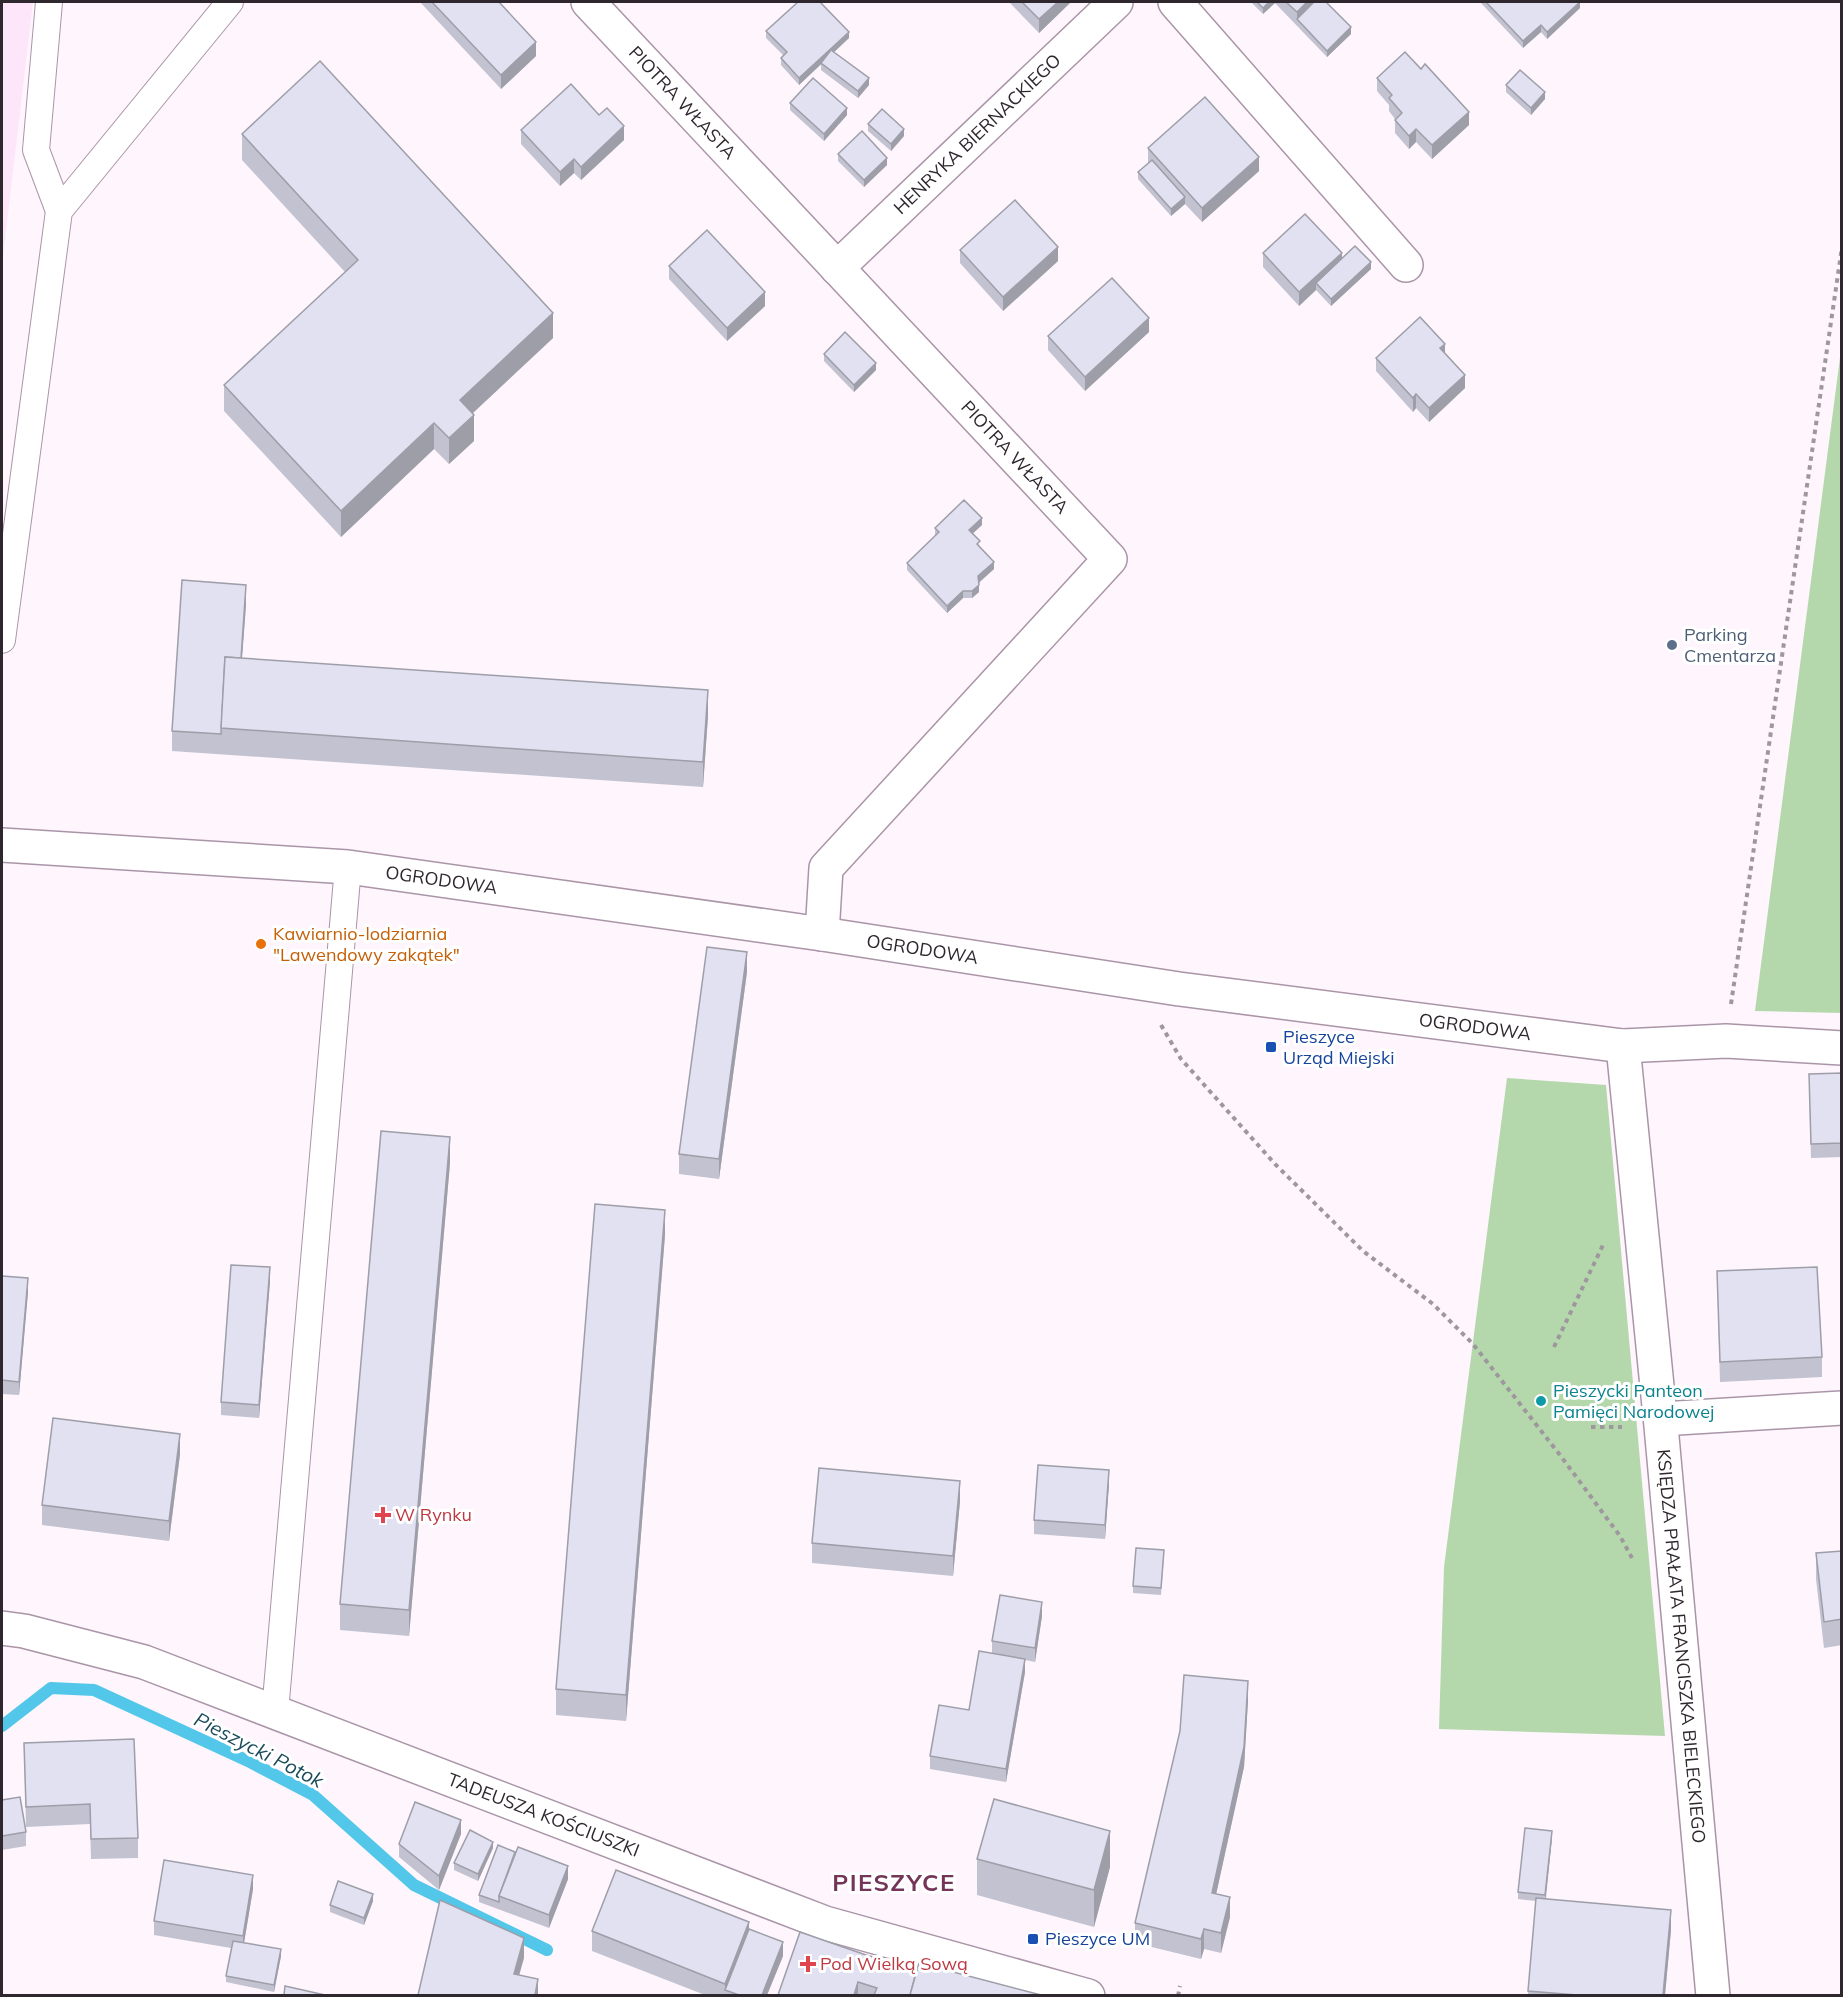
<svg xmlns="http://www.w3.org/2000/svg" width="1843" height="1997" viewBox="0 0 1843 1997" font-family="Mulish,sans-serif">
  <rect width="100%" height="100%" fill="#fef5fd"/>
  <polygon fill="#fde6fa" points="2,2 33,2 2,265"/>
  <g fill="#b4d8ac">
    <polygon points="1841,350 1841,1013 1755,1011"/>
    <polygon points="1507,1078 1606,1085 1665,1736 1439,1729 1444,1567"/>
  </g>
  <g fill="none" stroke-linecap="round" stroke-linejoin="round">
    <polyline stroke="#52c7ea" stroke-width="12" points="2,1726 51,1688 94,1690 248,1761 313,1795 414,1885 547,1950"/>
    <g stroke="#aa95a8" stroke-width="28">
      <g id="lane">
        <polyline points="49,2 36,150 59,211"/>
        <polyline points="2,640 59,211 230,2"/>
        <polyline points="275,1712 348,867"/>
      </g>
    </g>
    <g stroke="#aa95a8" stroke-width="36">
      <g id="street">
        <path id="s1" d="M588,2L1110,559L826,868L822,934"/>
        <polyline points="1175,2 1406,265"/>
        <path id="s2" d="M837,268L1116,2"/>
        <path id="s3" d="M1623,1046L1661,1426L1713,1996"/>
        <polyline points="1661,1419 1842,1408"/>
      </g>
    </g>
    <g stroke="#aa95a8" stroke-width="36">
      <g id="secondary">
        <path id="s4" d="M2,845L348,867L822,934L1179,989L1623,1046L1726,1041L1842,1048"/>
        <path id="s5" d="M2,1628L24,1631L144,1662L825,1923L1088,1996"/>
      </g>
    </g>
    <g stroke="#9f979e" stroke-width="4" stroke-dasharray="4.5 4.5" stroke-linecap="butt">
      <polyline points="1731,1004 1842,247"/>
      <polyline points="1161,1025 1181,1059 1275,1164 1363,1251 1433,1304 1473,1344 1560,1455 1620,1536 1632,1558"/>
      <polyline points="1554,1347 1603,1245"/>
      <polyline points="1591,1427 1622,1427"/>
      <polyline points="1178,1996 1180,1986"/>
    </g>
    <use href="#lane" stroke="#fff" stroke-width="26"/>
    <use href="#street" stroke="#fff" stroke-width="33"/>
    <use href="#secondary" stroke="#fff" stroke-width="33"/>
  </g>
  <g fill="#c2c2d0">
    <polygon points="420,2 499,2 536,56 501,89"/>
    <polygon points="1009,2 1071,2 1039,33"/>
    <polygon points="1251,2 1326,2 1351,34 1327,57 1275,3 1263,14"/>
    <polygon points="1480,2 1580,2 1580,8 1547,39 1541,32 1523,48"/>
    <polygon points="766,31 849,38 834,52 869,85 858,98 821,70 821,64 799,85 781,65 781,58 784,56 766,38"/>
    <polygon points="1377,78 1469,125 1432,159 1416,142 1409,149 1395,133 1395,119 1389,111 1389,105 1377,91"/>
    <polygon points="1506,85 1545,99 1531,115 1506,92"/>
    <polygon points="790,103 847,115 824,141 790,110"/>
    <polygon points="868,124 904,136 891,151 868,131"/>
    <polygon points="521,130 624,140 581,180 574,173 560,186 521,144"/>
    <polygon points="242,134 553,338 473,413 474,441 449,464 434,449 341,537 224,411 224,385 345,272 242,160"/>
    <polygon points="1148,148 1259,171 1202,222 1185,204 1171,216 1138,179 1138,172 1149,163 1148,162"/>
    <polygon points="838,154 887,165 864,187 838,161"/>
    <polygon points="960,250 1058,261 1003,311 960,263"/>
    <polygon points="1263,253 1342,259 1371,269 1331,306 1316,290 1299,306 1263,267"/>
    <polygon points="669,266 765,306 727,341 669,279"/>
    <polygon points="1149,332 1085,391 1048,350 1048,336"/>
    <polygon points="1445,353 1465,388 1429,422 1416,408 1413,412 1376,371 1376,358"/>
    <polygon points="824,354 876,370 854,392 824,361"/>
    <polygon points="982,525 972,534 994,569 979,583 979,592 972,598 963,598 947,613 907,570 907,563 936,536 935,535 935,528"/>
    <polygon points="246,605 242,658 708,716 703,787 172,751 172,731"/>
    <polygon points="747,972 719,1179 679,1174 679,1154"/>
    <polygon points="1842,1073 1842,1157 1811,1158 1809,1087"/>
    <polygon points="450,1163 409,1636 340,1630 340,1604"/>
    <polygon points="665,1235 626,1721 556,1715 556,1689"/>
    <polygon points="1717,1271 1822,1357 1822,1377 1720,1382"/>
    <polygon points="2,1276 28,1292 19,1395 2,1394"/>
    <polygon points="270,1281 259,1418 221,1415 221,1402"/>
    <polygon points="180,1454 169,1541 42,1525 42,1505"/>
    <polygon points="1109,1484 1105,1539 1034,1534 1034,1520"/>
    <polygon points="960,1501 953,1576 812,1563 812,1543"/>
    <polygon points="1842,1551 1842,1645 1824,1648 1816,1579 1816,1553"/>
    <polygon points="1164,1557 1161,1595 1133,1593 1133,1586"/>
    <polygon points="1042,1616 1035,1662 1025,1660 1025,1672 1006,1782 930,1769 930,1756 969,1710 992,1653 992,1641"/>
    <polygon points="1248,1701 1244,1767 1216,1894 1230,1917 1221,1953 1204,1949 1201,1959 1135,1943 1135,1923"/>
    <polygon points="24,1743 138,1838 138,1858 91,1859 90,1824 26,1827"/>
    <polygon points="2,1800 26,1832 26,1846 2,1850"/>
    <polygon points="461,1834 439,1890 399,1857 399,1844"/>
    <polygon points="1552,1838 1546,1899 1671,1930 1665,1995 1528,1995 1536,1901 1518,1899 1518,1892"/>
    <polygon points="493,1848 478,1881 454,1870 454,1863"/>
    <polygon points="977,1859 1110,1867 1094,1927 977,1895"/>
    <polygon points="568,1879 549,1928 479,1902 479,1895"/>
    <polygon points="253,1889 244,1943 281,1956 274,1992 226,1982 226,1976 231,1948 154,1935 154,1921"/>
    <polygon points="373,1901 364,1925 330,1912 330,1905"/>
    <polygon points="749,1929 783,1956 767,1995 705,1995 592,1951 592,1931"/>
    <polygon points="866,1955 917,1969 1041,1995 778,1995"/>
  </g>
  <g fill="#9e9ea9">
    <polygon points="1058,2 1071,2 1039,33 1039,19"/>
    <polygon points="1269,2 1275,2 1275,3 1263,14 1263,8"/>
    <polygon points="1307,2 1321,2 1297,19 1297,12"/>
    <polygon points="1580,2 1580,8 1547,39 1547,32"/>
    <polygon points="1541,25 1541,32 1523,48 1523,41"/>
    <polygon points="1351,27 1351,34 1327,57 1327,51"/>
    <polygon points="849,32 849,38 799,85 799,78"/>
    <polygon points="536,42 536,56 501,89 501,75"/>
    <polygon points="869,78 869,85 858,98 858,91"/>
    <polygon points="1545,92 1545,99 1531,115 1531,108"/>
    <polygon points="847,108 847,115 824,141 824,134"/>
    <polygon points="1469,112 1469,125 1432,159 1432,145"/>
    <polygon points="624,126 624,140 581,180 581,167"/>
    <polygon points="904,129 904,136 891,151 891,144"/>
    <polygon points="1416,129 1416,142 1409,149 1409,136"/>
    <polygon points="1259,157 1259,171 1202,222 1202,208"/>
    <polygon points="887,158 887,165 864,187 864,180"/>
    <polygon points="574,159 574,173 560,186 560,172"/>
    <polygon points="1185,197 1185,204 1171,216 1171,209"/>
    <polygon points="1058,247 1058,261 1003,311 1003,297"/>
    <polygon points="1342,253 1342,266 1316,283 1316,290 1299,306 1299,292"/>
    <polygon points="1371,262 1371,269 1331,306 1331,299"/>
    <polygon points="765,292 765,306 727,341 727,328"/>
    <polygon points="553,313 553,338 460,425 460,400"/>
    <polygon points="1149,318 1149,332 1085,391 1085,377"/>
    <polygon points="1445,344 1445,358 1440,348"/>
    <polygon points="876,363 876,370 854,392 854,385"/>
    <polygon points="1465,375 1465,388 1429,422 1429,408"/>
    <polygon points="1416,394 1416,408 1413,412 1413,398"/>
    <polygon points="474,415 474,441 449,464 449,438"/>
    <polygon points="434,423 434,449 341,537 341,511"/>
    <polygon points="982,518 982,525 969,537 969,530"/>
    <polygon points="994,562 994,569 978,583 978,576"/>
    <polygon points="246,585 246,605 240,684 240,664"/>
    <polygon points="979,585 979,592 972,598 972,591"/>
    <polygon points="963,591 963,598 947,613 947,606"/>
    <polygon points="708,690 708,716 703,787 703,762"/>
    <polygon points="747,952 747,972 719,1179 719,1159"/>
    <polygon points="450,1137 450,1163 409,1636 409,1610"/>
    <polygon points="665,1210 665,1235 626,1721 626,1695"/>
    <polygon points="270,1267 270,1281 259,1418 259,1405"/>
    <polygon points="28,1278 28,1292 19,1395 19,1382"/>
    <polygon points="180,1434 180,1454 169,1541 169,1521"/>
    <polygon points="1109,1470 1109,1484 1105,1539 1105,1525"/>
    <polygon points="960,1481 960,1501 953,1576 953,1556"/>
    <polygon points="1042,1602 1042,1616 1035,1662 1035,1648"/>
    <polygon points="1025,1659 1025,1672 1006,1782 1006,1769"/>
    <polygon points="1248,1681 1248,1701 1244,1767 1212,1913 1212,1893"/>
    <polygon points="461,1820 461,1834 439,1890 439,1876"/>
    <polygon points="1110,1831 1110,1867 1094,1927 1094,1890"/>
    <polygon points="1552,1831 1552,1838 1545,1902 1545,1895"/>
    <polygon points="493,1842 493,1848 478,1881 478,1874"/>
    <polygon points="568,1866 568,1879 549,1928 549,1915"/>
    <polygon points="253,1875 253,1889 243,1949 243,1936"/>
    <polygon points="373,1894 373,1901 364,1925 364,1918"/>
    <polygon points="1230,1897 1230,1917 1221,1953 1221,1933"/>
    <polygon points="1671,1910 1671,1930 1665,1995 1663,1995"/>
    <polygon points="749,1922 749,1942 725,1990 725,1995 725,1984"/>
    <polygon points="1204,1929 1204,1949 1201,1959 1201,1939"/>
    <polygon points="524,1938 524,1958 514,1994 514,1974"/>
    <polygon points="783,1942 783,1956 767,1995 762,1995"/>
    <polygon points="281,1949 281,1956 274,1992 274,1985"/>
    <polygon points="538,1979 538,1995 535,1995"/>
    <polygon points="858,1982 858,1995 854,1995"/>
  </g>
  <g fill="#e1e1f2" stroke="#9e9ea9" stroke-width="1.5">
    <polygon points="432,2 499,2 536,42 501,75"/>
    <polygon points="798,2 820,2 849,32 799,78 781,58 787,52 766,31"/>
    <polygon points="1022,2 1058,2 1039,19"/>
    <polygon points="1257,2 1269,2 1263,8"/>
    <polygon points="1286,2 1307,2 1297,12"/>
    <polygon points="1314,2 1326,2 1351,27 1327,51 1297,19"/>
    <polygon points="1486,2 1580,2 1547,32 1541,25 1523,41"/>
    <polygon points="831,50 869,78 858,91 821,63"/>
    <polygon points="1405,52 1421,69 1425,64 1469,112 1432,145 1416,129 1409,136 1395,120 1402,113 1389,98 1392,95 1377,78"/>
    <polygon points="320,61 553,313 460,400 474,415 449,438 434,423 341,511 224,385 358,260 242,134"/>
    <polygon points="1520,70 1545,92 1531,108 1506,85"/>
    <polygon points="813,78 847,108 824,134 790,103"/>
    <polygon points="571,84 599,115 607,108 624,126 581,167 574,159 560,172 521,130"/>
    <polygon points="1205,97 1259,157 1202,208 1148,148"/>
    <polygon points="882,109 904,129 891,144 868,124"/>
    <polygon points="862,131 887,158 864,180 838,154"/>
    <polygon points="1152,160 1185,197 1171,209 1138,172"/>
    <polygon points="1015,200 1058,247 1003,297 960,250"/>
    <polygon points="1305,214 1342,253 1299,292 1263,253"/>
    <polygon points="707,230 765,292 727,328 669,266"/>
    <polygon points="1355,246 1371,262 1331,299 1316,283"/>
    <polygon points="1112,278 1149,318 1085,377 1048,336"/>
    <polygon points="1420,317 1445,344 1440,348 1465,375 1429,408 1416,394 1413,398 1376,358"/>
    <polygon points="845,332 876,363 854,385 824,354"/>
    <polygon points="964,500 982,518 969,530 980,541 977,544 994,562 978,576 979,585 972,591 963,591 947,606 907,563 939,532 935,528"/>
    <polygon points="182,580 246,585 241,658 225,657 221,734 172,731"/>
    <polygon points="225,657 708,690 703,762 221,728"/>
    <polygon points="707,947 747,952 719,1159 679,1154"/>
    <polygon points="1842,1073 1842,1143 1811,1144 1809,1074"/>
    <polygon points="381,1131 450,1137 409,1610 340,1604"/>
    <polygon points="595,1204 665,1210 626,1695 556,1689"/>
    <polygon points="231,1265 270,1267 259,1405 221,1402"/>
    <polygon points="1817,1267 1822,1357 1720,1362 1717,1271"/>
    <polygon points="2,1276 28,1278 19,1382 2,1380"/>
    <polygon points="53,1418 180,1434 169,1521 42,1505"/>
    <polygon points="1038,1465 1109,1470 1105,1525 1034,1520"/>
    <polygon points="819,1468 960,1481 953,1556 812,1543"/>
    <polygon points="1136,1548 1164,1550 1161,1588 1133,1586"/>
    <polygon points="1842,1551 1842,1619 1824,1622 1816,1553"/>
    <polygon points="1000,1595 1042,1602 1035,1648 992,1641"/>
    <polygon points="979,1651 1025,1659 1006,1769 930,1756 939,1705 969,1710"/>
    <polygon points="1184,1675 1248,1681 1244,1747 1212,1893 1230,1897 1221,1933 1204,1929 1201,1939 1135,1923 1180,1731"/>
    <polygon points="134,1739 138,1838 91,1839 90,1804 26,1807 24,1743"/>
    <polygon points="20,1797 26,1832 2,1836 2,1800"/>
    <polygon points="994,1799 1110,1831 1094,1890 977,1859"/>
    <polygon points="415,1802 461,1820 439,1876 399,1844"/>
    <polygon points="1525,1828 1552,1831 1545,1895 1518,1892"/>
    <polygon points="470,1830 493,1842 478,1874 454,1863"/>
    <polygon points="498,1845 515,1852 499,1896 499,1902 479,1895"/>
    <polygon points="518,1847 568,1866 549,1915 499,1896"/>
    <polygon points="164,1860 253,1875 243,1936 154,1921"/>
    <polygon points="616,1870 749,1922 725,1984 592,1931"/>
    <polygon points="338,1881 373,1894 364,1918 330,1905"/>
    <polygon points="1536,1898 1671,1910 1663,1995 1577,1995 1528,1991"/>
    <polygon points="440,1900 524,1938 514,1974 538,1979 535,1995 418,1995"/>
    <polygon points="749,1929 783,1942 762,1995 739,1995 725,1990"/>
    <polygon points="800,1932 866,1955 917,1969 910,1995 874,1995 877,1988 858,1982 854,1995 778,1995"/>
    <polygon points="233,1941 281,1949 274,1985 226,1976"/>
    <polygon points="919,1963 1041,1995 910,1995"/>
    <polygon points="285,1986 325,1995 284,1995"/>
  </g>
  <circle fill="#5c6f8a" stroke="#fff" stroke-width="2" cx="1672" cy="645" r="6"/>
  <circle fill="#e8710a" stroke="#fff" stroke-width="2" cx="261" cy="944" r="6"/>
  <g fill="#1a4fb4" stroke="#fff" stroke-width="2">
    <rect x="1265" y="1041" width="12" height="12" rx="3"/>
    <rect x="1027" y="1933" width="12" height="12" rx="3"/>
  </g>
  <circle fill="#0f9aa8" stroke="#fff" stroke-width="2" cx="1541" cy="1401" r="6"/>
  <g fill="#e0444e" stroke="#fff" stroke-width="2">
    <path d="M380 1506h6v6h6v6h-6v6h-6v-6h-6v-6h6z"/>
    <path d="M805 1955h6v6h6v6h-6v6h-6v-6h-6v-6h6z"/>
  </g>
  <g text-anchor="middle" stroke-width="6" stroke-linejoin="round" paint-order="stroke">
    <g font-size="18" fill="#2f272e" stroke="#fff">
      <text dy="6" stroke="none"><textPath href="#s1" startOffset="138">PIOTRA WŁASTA</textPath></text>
      <text dy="6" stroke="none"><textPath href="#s2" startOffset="194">HENRYKA BIERNACKIEGO</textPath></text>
      <text dy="6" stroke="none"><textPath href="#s1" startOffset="624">PIOTRA WŁASTA</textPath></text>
      <text dy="6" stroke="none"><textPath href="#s4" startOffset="441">OGRODOWA</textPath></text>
      <text dy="6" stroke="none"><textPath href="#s4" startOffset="927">OGRODOWA</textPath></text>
      <text dy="6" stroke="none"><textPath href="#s4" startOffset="1485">OGRODOWA</textPath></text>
      <text dy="6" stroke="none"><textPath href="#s3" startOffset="603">KSIĘDZA PRAŁATA FRANCISZKA BIELECKIEGO</textPath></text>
      <text dy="6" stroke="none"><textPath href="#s5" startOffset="574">TADEUSZA KOŚCIUSZKI</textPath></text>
    </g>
    <g font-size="18" fill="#4e5e75" stroke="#fff" text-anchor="start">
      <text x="1684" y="641">Parking<tspan x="1684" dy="21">Cmentarza</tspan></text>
    </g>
    <g font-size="18" fill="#c56008" stroke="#fff" text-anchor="start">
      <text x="273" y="940">Kawiarnio-lodziarnia<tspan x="273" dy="21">"Lawendowy zakątek"</tspan></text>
    </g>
    <g font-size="18" fill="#164399" stroke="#fff" text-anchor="start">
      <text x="1283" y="1043">Pieszyce<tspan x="1283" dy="21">Urząd Miejski</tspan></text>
      <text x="1045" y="1945">Pieszyce UM</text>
    </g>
    <g font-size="18" fill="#0d838f" stroke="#fff" text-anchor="start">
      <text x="1553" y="1397">Pieszycki Panteon<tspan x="1553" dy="21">Pamięci Narodowej</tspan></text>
    </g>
    <g font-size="18" fill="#be3a42" stroke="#fff" text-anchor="start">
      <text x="395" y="1521">W Rynku</text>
      <text x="820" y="1970">Pod Wielką Sową</text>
    </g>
    <g font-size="20" font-style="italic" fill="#1a4c5b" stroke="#fff">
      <text transform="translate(259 1750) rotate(27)" y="7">Pieszycki Potok</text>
    </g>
    <g font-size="24" font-weight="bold" letter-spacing="1.5" fill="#743559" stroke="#fff">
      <text x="894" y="1891">PIESZYCE</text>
    </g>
  </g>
  <rect width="1843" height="1997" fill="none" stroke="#2f272e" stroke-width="6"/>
</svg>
